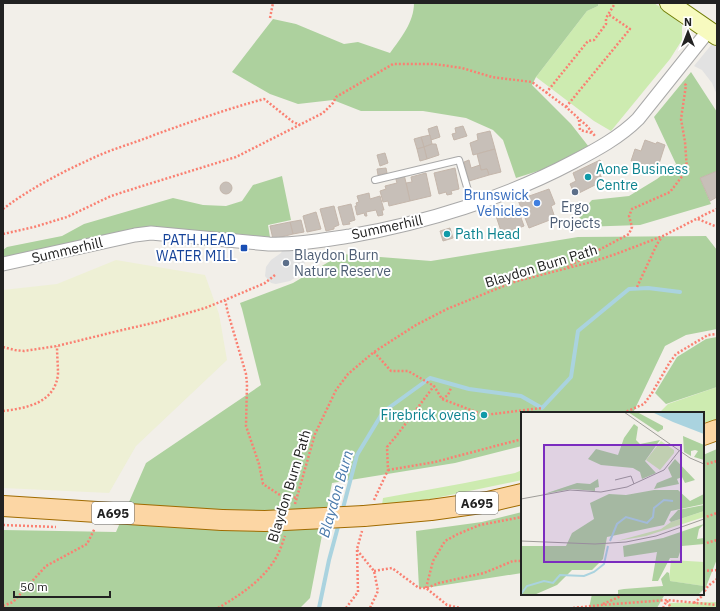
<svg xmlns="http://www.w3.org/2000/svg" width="720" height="611" viewBox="0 0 720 611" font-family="'IBM Plex Sans',sans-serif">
  <rect width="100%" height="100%" fill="#f2efe9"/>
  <polygon fill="#eef0d5" points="116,260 205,275 219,314 227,360 136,446 109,493 3,488 3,290 57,284"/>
  <g fill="#cdebb0">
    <polygon points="600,3 654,3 666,11 682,25 682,40 670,59 611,131 594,121 536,77 587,11 598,6"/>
    <polygon points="717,387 717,419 703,423 703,413 659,413 668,404"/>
    <polygon points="522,470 522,480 431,499 382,505 383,498 465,483 515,473"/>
    <polygon points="717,602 717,608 668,608 669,603"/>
  </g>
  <g fill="#add19e">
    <path d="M414,3H599L598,6L587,11L536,77L532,85L571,124L589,147L554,166L516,178L503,140L493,130L466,118L423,111H361L333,100L298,104L270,94L232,72L273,19L296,24L344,44L358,42L390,53C401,38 414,22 414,3Z"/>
    <polygon points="691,72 717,112 717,171 700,178 711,204 640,225 581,227 579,214 592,200 629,196 657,179 676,164 654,117"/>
    <polygon points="282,176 291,220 268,225 270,237 148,228 3,258 3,250 7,247 62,236 84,224 173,198 203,205 226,206 242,201 253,185"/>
    <polygon points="706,236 717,250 717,329 686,335 665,346 633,413 522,413 522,446 455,463 332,483 310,598 300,608 3,608 3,530 116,532 146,463 261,385 242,309 240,303 293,283 342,254 431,261 578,237"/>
    <polygon points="717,337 717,387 666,404 655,393 677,357 706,339"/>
    <polygon points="717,449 717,559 704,592 703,592 703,455"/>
    <polygon points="522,512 522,573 432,587 419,588 416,531 482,522"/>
    <polygon points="592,594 665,594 657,608 589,608"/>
  </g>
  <g fill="#e2e2e2">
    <polygon points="712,44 717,47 717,95 712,83 702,70 694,66"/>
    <polygon points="307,243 304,268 299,275 290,281 276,284 271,283 265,276 266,267 271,260 281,253 285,245"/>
  </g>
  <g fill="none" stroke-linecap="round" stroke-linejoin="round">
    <g stroke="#aad3df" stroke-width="4">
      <polyline points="342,512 357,455 383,412 430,378 469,389 521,396 542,408 571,377 578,331 629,289 648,288 680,292"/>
      <polyline points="319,608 329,560 339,523"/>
    </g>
  </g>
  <g fill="#c7bfb8" stroke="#c4b6ab">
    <polygon points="437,126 440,137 431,140 428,129"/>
    <polygon points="463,126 467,136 454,140 452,134 456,133 455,128"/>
    <polygon points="490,131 495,149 473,155 470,143 478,140 477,134"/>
    <polygon points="430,135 432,144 424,147 421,137"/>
    <polygon points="421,137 424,147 417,149 414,139"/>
    <polygon points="645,140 656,144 657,142 665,145 657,170 647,167 648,166 631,161 635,149 641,151"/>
    <polygon points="432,144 436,144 439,155 427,159 424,147"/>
    <polygon points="424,147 427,159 420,161 417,149"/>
    <polygon points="495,149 501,172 489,175 487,169 481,170 477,154"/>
    <polygon points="385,153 388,163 380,166 377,155"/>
    <polygon points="469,160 471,168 480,165 481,170 487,169 489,175 469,181 464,162"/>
    <polygon points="600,160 605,170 599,172 603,181 575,195 570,184 576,181 573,173"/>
    <polygon points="386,168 387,173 378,175 377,169"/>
    <polygon points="455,168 459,189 451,191 452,194 447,195 446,192 439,194 434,173"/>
    <polygon points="717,171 717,197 710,201 700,178"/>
    <polygon points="426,173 431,196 410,201 406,183 412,182 411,177"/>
    <polygon points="404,174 410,201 389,206 388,201 383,202 380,191 386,189 385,186 397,183 395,176"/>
    <circle cx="226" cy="188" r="6"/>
    <polygon points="549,189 555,204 551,206 555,218 529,228 518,200"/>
    <polygon points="369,193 370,199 380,196 384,210 382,210 383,215 378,216 376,210 366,212 367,216 365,216 364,213 357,215 355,206 357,206 356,203 359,202 357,196"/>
    <polygon points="351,204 355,220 349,222 350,224 343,225 338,207"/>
    <polygon points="334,206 339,225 334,227 334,229 326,231 320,209"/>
    <polygon points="316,212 321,229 307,232 303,216"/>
    <polygon points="505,213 507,219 520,215 524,226 502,234 496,216"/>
    <polygon points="301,220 304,232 293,234 290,222"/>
    <polygon points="290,222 293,234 273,239 270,226"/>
    <polygon points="450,228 453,238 443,241 440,231"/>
  </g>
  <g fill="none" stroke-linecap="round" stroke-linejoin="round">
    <g stroke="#a9a9a9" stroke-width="8">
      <polyline id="lane" points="375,180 459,160 472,204"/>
    </g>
    <g stroke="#a9a9a9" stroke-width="15">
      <path id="street" d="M3,264L135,235L151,233L269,244C296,245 323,240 350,236C425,223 505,198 573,162C596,150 620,137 638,119L709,30"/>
    </g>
    <g stroke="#707d05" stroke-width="20">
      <polyline id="secondary" points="669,3 717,36"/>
    </g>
    <g stroke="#a06b00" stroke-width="22">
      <g id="primary">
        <polyline points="703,435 717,430"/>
        <polyline points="3,506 222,520"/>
        <polyline points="364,516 431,510 488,502 522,494"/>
      </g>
    </g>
    <g stroke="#fa8072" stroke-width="2.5" stroke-dasharray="2 2" stroke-linecap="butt">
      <polyline points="270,18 273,3"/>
      <polyline points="546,93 588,41 594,40 606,24 606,18 614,5 614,3"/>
      <polyline points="566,107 630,29 608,14"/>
      <polyline points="579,120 580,130 592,133"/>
      <path d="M3,209C32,187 68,169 102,154C119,147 137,142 154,135C190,122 227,109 264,99L293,122L300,125"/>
      <polyline points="698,219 717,227"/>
      <polyline points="3,234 34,227 67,217 111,196 139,187 236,157 323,113 333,103 336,97 393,64 434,64 462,68 492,77 532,82 566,107 587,126 595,136"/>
      <polyline points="567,267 629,234 632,227 629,216 632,209 670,192 687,170 685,142 681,119 686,85 683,83"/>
      <polyline points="275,275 265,283 225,300 228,313 246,374 247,384 246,426 259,464 263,484 280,495 297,498"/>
      <polyline points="637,287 657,244 662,237"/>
      <polyline points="3,347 15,350 24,351 57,346 118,331 157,322 205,308 225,300"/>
      <polyline points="374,352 391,371 408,371 434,386 442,399 484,415 542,408"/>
      <polyline points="442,399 448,395 451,388"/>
      <path d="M3,411C27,408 55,403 58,374C58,365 57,355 57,346"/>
      <polyline points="623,413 644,404 652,393 670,362 676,354 708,335 717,334"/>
      <polyline points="703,465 717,461"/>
      <polyline points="388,470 435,462 522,439"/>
      <polyline points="374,500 388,470 387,447 397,435 434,386"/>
      <polyline points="295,504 315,434 336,390 348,374 374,352 416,325 447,309 479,296 514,282 595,261 616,254 663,236 708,213 717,209"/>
      <polyline points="703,518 717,513"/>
      <polyline points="3,525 56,527"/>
      <polyline points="703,544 717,540"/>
      <polyline points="357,550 374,571 378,591 370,608"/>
      <polyline points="374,571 392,568 419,588 426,588 447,605 460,608"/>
      <polyline points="703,571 717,570"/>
      <polyline points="426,588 433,561 445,541 458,534 480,525 522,517"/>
      <polyline points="427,588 439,583 484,573 513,561 522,561"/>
      <polyline points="667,601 671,608"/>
      <polyline points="694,603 701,597 708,586 717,579"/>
      <polyline points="603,604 621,596 622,594"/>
      <polyline points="3,606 13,602 46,566 87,544 95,528"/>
      <path d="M218,608C242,594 266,578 278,554C281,548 283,541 285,536"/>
      <polyline points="346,608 358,592 357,549 362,531"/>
      <polyline points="573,608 601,605 667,600 717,605"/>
      <polyline points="663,608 667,600"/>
    </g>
    <use href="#lane" stroke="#fff" stroke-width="6"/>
    <use href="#street" stroke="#fff" stroke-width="13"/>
    <use href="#secondary" stroke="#f7fabf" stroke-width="18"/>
    <use href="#primary" stroke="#fcd6a4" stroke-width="20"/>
    <g stroke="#a06b00" stroke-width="22" stroke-linecap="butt">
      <polyline id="primary-bridge" points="222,520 265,521 364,516"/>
    </g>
    <use href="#primary-bridge" stroke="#fcd6a4" stroke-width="20"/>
  </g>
  <g fill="#0f9aa8" stroke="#fff" stroke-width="1.5">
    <circle cx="588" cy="177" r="4"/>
    <circle cx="447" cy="234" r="4"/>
    <circle cx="484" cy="415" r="4"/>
  </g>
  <g fill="#5c6f8a" stroke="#fff" stroke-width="1.5">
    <circle cx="575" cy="192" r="4"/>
    <circle cx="286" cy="263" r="4"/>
  </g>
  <circle fill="#3f7fe0" stroke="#fff" stroke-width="1.5" cx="537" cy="203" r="4"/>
  <rect fill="#1a4fb4" stroke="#fff" stroke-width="1.5" x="240" y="244" width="8" height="8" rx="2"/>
  <g text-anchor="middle" stroke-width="4" stroke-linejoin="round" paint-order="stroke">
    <g fill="#fff" stroke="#646464" stroke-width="1">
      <rect x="456" y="492" width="42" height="22" rx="3"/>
      <rect x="92" y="502" width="42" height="22" rx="3"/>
    </g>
    <g font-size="13" font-weight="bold" fill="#222">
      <text x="477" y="508">A695</text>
      <text x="113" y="518">A695</text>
    </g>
    <g font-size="14" fill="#0d838f" stroke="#fff" text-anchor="start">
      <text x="596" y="174">Aone Business<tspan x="596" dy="16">Centre</tspan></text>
      <text x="455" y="239">Path Head</text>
      <text x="476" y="420" text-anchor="end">Firebrick ovens</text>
    </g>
    <g font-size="14" fill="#366cbe" stroke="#fff" text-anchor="end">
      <text x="529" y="200">Brunswick<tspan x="529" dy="16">Vehicles</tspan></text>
    </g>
    <g font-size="14" fill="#4e5e75" stroke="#fff">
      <text x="575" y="212">Ergo<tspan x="575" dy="16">Projects</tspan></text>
      <text x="294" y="260" text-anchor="start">Blaydon Burn<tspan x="294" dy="16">Nature Reserve</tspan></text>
    </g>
    <g font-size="14" fill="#222" stroke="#fff">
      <text transform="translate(387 227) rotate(-12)" y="5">Summerhill</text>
      <text transform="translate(67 250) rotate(-13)" y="5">Summerhill</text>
      <text transform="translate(541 266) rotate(-17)" y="5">Blaydon Burn Path</text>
      <text transform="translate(289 486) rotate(-73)" y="5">Blaydon Burn Path</text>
    </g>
    <g font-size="14" fill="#164399" stroke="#fff" text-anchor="end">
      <text x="236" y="245">PATH HEAD<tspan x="236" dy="16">WATER MILL</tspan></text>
    </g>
    <g font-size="15" font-style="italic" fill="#4a7aab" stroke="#fff">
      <text transform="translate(336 494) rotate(-74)" y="5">Blaydon Burn</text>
    </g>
  </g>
  <g transform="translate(521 412)">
    <rect width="183" height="183" fill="#f2efe9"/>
    <path d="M140,29L153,38V41L139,58L125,48ZM183,99V105L125,124L96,129L140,117L150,110ZM150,148L183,150V174L148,169Z" fill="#cdebb0"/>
    <path d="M107,0H116L142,14V17L137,20ZM113,12L117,15L115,28L119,32L139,28L124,49L135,61L121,67L119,60L112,56L80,53L67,47L75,37L97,43L103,26ZM162,24L183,33V48L173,45L177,39L174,38L170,39V44L163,40ZM154,47L174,68L164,71L161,65L156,67L158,72L133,77L136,71L151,65L147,56ZM77,67L78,75L74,76V79L51,77L23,82L56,71L69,72ZM133,78H157L169,89L183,82V92L150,99L143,113L86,125L82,147L71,158H51L36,173L13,183H0V134H45L51,121L73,107L69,91L88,82L105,83ZM183,93V99L150,110L148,108L157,98ZM183,112L178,117L176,127L183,126V132L161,134L157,146H149L137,169H131L136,140L103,145L102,134L142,126ZM146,160L148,161L149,169L183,174V177L177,183H97V178L103,177L142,174L140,167Z" fill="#add19e"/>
    <path d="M131,0H183V22L152,10Z" fill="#aad3df"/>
    <path fill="none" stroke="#aad3df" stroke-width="2" d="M89,129L96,112L105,105L126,111L132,105L133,96L143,88L152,89M0,182L6,174L23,169L32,171L39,163L63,164L73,160L83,152L87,134"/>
    <path fill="none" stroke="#9f9d99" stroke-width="1" d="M103,0L169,46L183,52M94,68L110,64L113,72M0,87L49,78L80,80L106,75L143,58L158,39M0,129L74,132L105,130L135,124L183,107"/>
    <path fill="#7b2cbf" fill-opacity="0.15" stroke="#7b2cbf" stroke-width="2" d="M23,33H160V150H23Z"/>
    <rect width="183" height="183" fill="none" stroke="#222" stroke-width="2"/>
  </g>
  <rect width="720" height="611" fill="none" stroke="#222222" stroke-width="8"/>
  <g transform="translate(688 32)" stroke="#ffffff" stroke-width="3" paint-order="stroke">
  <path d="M0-3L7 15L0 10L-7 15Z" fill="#222222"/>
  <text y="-6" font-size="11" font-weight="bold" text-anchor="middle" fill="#222222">N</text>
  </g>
  <path d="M14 591v6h96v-6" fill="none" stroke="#222222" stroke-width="2"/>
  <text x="20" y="591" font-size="12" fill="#222222" stroke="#ffffff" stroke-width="3" paint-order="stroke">50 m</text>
</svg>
